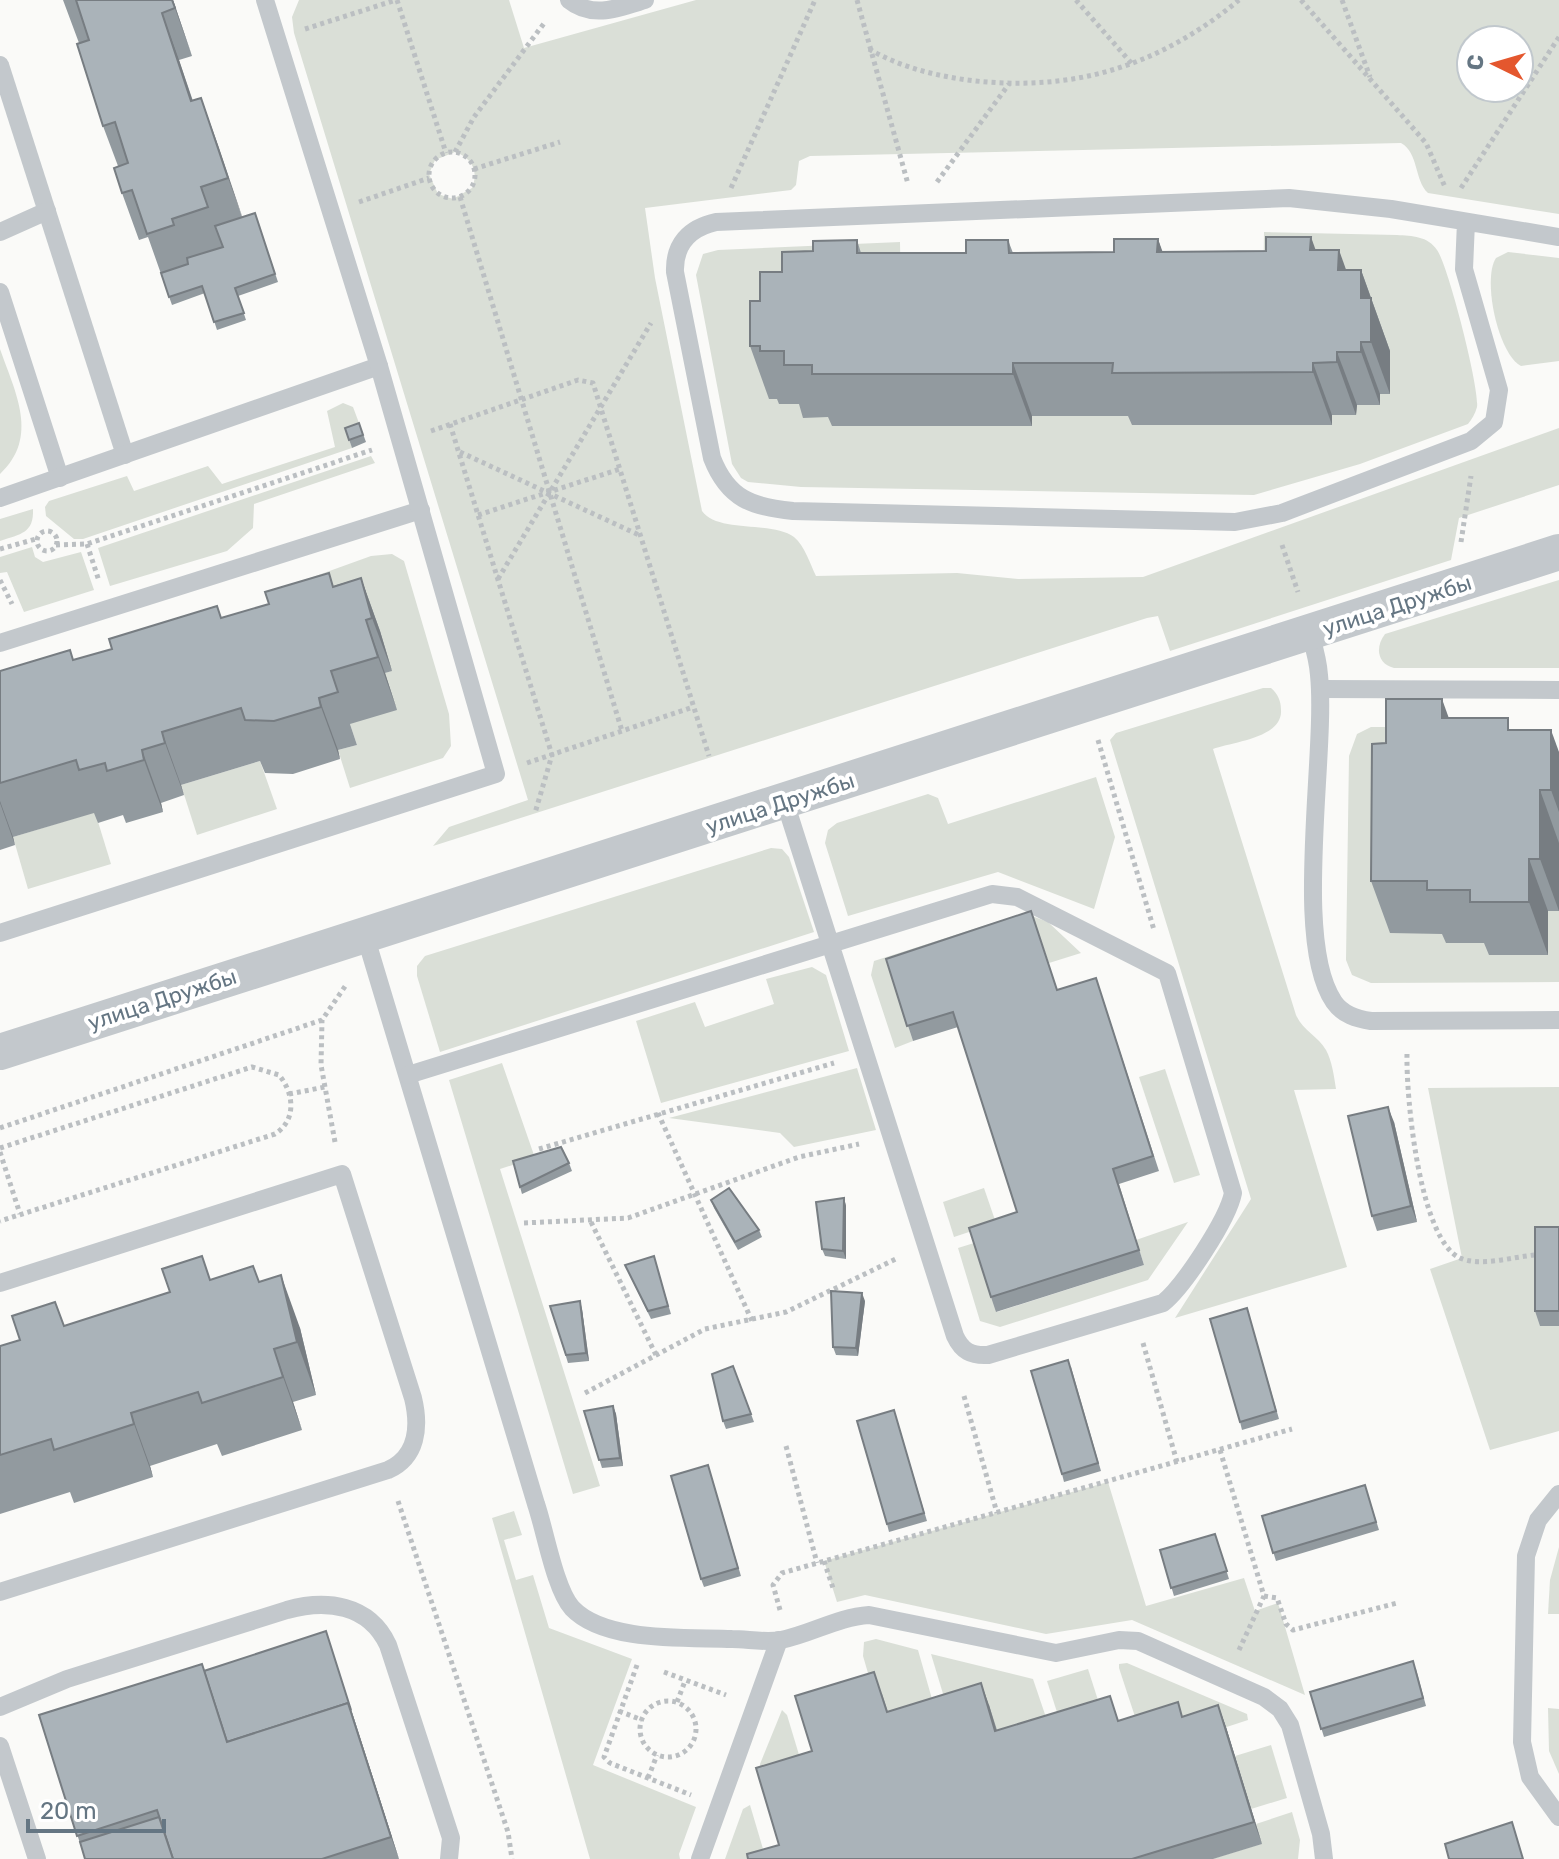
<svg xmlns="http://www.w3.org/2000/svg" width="1559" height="1859" viewBox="0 0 1559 1859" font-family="Rubik,sans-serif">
  <rect width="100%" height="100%" fill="#fafaf8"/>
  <g fill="#dadfd7" fill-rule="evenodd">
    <path d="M299,0H509L524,48L696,0H1559V214L1428,193C1414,180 1419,153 1401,143L810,156L799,161L796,185L791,190L645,208L655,278L702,511C717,533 772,521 794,537C805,546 810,564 816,576L957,573L1018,579L1143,577L1559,428V485L1459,518L1451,560L1170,651L1158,616L1147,618L433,846L449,827L528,800L294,33L292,17ZM1519,40V88H1471V40ZM455,152C472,158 479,171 472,188L453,199L438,194L429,174L435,160Z"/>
    <path d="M1264,232L1397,235C1412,236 1428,236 1437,250C1448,265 1480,389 1477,407C1475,414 1472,419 1468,424L1360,464L1254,495L801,487L748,482L741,478L732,464L696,275L703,254L718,250L900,242L901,305L779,399V404H803L832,417L1032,426V416H1132V425H1331L1332,415L1357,405H1380V394H1390V351L1263,304Z"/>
    <path d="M1508,252L1559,258V361L1521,366C1498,354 1482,279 1496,258Z"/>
    <path d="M0,349C15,392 40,437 0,474Z"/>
    <polygon points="343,403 353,407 362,431 348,436 352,448 83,539 74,539 46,516 45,507 49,501 127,476 134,491 208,466 222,484 335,447 327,411"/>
    <polygon points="371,456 375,463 254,504 253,528 227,551 110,586 98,548"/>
    <path d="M33,509C34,533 21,534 0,541V519Z"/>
    <polygon points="32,547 35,557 43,562 81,552 94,590 24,612 7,572 0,573 0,557"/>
    <polygon points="392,554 404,561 449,714 451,746 443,758 350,788 338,750 357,745 350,724 385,673 391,671 274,591 371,556"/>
    <path d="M1559,580V668H1394C1377,664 1375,647 1385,634Z"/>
    <path d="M1263,688H1271C1278,694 1281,701 1281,710C1283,738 1232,742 1213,749L1296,1015C1303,1031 1318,1036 1326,1050C1332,1061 1334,1076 1336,1089L1294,1090L1347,1267L1175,1318L1251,1199L1110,740L1116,733Z"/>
    <polygon points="1371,727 1461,727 1446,934 1489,943 1489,955 1548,955 1548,911 1559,911 1559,843 1559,982 1371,983 1352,975 1346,960 1349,756 1357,734"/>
    <polygon points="260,761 277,809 197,835 181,785"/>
    <polygon points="1096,777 1115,837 1094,909 998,872 848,916 825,843 828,830 837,823 928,794 938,798 948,824"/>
    <polygon points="95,812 111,864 28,889 13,837"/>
    <polygon points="771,848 782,849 789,857 814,932 440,1052 417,976 417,966 425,956"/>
    <polygon points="1032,916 1048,922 1081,953 1049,963 1036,926 891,974 913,1041 895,1048 871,975 874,961 1002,920"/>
    <polygon points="812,967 826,975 849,1051 661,1103 636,1021 695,1002 705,1027 774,1004 766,979"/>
    <polygon points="502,1063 535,1158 500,1169 600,1486 573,1494 449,1080"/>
    <polygon points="857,1068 876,1130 794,1147 780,1133 669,1118"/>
    <polygon points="1165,1069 1200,1175 1174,1183 1139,1077"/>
    <polygon points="1559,1087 1559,1431 1490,1450 1430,1269 1462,1258 1428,1088"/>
    <polygon points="984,1188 996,1223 954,1237 943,1202"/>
    <polygon points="1188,1222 1148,1280 1000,1327 980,1321 958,1248 974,1243 997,1312 1144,1265 1136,1240"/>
    <polygon points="1108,1482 1146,1606 1244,1578 1255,1611 1278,1603 1305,1695 1132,1620 1046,1634 865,1595 837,1602 824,1561"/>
    <polygon points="514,1511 522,1535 504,1540 516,1580 533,1575 549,1628 632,1659 593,1765 696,1807 679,1854 680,1859 590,1859 492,1518"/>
    <polygon points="1559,1547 1559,1614 1548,1614 1550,1580"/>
    <polygon points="876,1639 918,1650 938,1720 895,1734 882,1695 875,1697 863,1656 864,1642"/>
    <polygon points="931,1654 1033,1679 1053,1738 1003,1753 950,1717"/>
    <polygon points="1127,1663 1247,1714 1248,1720 1190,1739 1142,1738 1119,1668 1119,1664"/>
    <polygon points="1088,1669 1105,1722 1064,1734 1047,1681"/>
    <polygon points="1548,1708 1559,1709 1559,1774 1549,1751"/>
    <polygon points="782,1710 787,1715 800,1758 761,1773 760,1764"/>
    <polygon points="1271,1745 1287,1798 1251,1809 1235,1756"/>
    <polygon points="750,1805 766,1859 725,1859 743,1809"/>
    <polygon points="1292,1812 1300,1840 1298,1859 1212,1859 1261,1844 1256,1824"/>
  </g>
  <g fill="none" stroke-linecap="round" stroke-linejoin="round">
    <g stroke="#bbbfc2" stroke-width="5" stroke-dasharray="4 4" stroke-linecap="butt">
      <polyline points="397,0 446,153"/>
      <polyline points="857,0 908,184"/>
      <polyline points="1076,0 1133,65"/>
      <polyline points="1301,0 1426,143 1445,187"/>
      <polyline points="1342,0 1370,77"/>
      <polyline points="305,29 396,0"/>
      <path d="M869,49C900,67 933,75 967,80C1072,93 1158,67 1239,0"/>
      <circle cx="452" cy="175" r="23"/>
      <polyline points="455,152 474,117 545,22"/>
      <polyline points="474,169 560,142"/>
      <polyline points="937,182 1009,84"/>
      <polyline points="731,188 815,0"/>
      <polyline points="1461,188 1559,37"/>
      <polyline points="460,197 622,731"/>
      <polyline points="359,202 429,178"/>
      <polyline points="450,424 552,755 535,813"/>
      <polyline points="431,431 578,380 593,383 709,756"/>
      <polyline points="460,452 639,535"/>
      <polyline points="478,515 620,469"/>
      <circle cx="47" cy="541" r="10"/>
      <polyline points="1461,542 1471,476"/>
      <polyline points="87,544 99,581"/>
      <polyline points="56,545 87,544 372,450"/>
      <polyline points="1282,545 1298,592"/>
      <polyline points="0,549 36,539"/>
      <polyline points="498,579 651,323"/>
      <polyline points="0,580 12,604"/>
      <polyline points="1098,740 1154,930"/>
      <polyline points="527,763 693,707"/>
      <path d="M1407,1054C1406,1096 1419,1239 1460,1258C1480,1267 1513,1257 1534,1255"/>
      <polyline points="289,1094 325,1087"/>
      <polyline points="658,1113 752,1321"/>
      <polyline points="0,1128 322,1020"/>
      <polyline points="335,1142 321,1065 322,1020 346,985"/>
      <path d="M0,1148L252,1067L279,1075C294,1093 297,1120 275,1134L0,1221"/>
      <polyline points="539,1149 834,1063"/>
      <polyline points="0,1152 20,1214"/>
      <polyline points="591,1222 656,1355"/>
      <polyline points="524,1223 628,1218 799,1157 859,1144"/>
      <polyline points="1143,1343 1177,1462"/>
      <polyline points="585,1393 705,1329 786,1312 898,1258"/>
      <polyline points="964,1396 997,1513"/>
      <polyline points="786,1446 817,1563"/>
      <polyline points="1220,1450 1264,1596 1239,1650"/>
      <polyline points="398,1501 508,1832 512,1859"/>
      <polyline points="824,1561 834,1591"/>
      <polyline points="1264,1596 1277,1598 1286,1624 1293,1630 1397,1603"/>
      <polyline points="780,1610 773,1585 782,1573 1292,1429"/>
      <polyline points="637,1665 604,1757 610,1763 691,1795"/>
      <polyline points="664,1672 726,1695"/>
      <circle cx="668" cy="1729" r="28"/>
      <polyline points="677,1702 685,1681"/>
      <polyline points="619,1711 642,1720"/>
      <polyline points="648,1778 657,1755"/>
    </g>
    <g stroke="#c3c8cc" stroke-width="18">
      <path d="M569,0C592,19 619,8 645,0"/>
      <polyline points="0,65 125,455"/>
      <path d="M1466,222L1464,269L1499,390L1494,422L1471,441L1282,513L1235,522L793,511C752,507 728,499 712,458L675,272C674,244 689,228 716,222L1289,198L1391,209L1559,237"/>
      <polyline points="0,232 47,211"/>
      <polyline points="0,292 60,478"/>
      <polyline points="0,498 379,366"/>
      <path d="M1310,633C1314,647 1318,660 1319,675C1327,753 1292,941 1334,1002C1343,1015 1357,1019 1371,1021L1559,1020"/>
      <polyline points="0,643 421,510"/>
      <polyline points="1320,689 1559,690"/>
      <polyline points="0,933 496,774 379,366 265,0"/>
      <path d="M365,935L536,1504C545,1530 555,1589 572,1608C605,1643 688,1637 732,1639C747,1639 766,1643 781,1640C811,1634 838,1617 869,1615L1056,1653L1119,1640L1138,1641L1264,1697L1280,1709L1290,1725L1321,1834L1324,1859"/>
      <path d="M408,1075L992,894L1017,897L1167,973L1233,1193C1228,1219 1184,1286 1163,1303L988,1355C971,1356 962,1351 955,1336L785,802"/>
      <path d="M0,1283L342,1174L413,1398C420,1427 417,1457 388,1470L0,1592"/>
      <polyline points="1559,1494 1538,1520 1526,1556 1522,1742 1530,1777 1559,1817"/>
      <path d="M0,1707L67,1679L287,1610C326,1599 369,1604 388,1645L451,1838L449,1859"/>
      <polyline points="0,1746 37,1859"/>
      <polyline points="700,1859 779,1640"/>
    </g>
    <polyline stroke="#c3c8cc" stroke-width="36" points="0,1052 1559,552"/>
  </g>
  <g fill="#929a9f">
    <polygon points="63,0 173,0 192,56 179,60 193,101 201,98 242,217 255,213 278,282 238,296 246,320 217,330 205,293 172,305 148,237 139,240 122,193 118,166 103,126 79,43"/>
    <polygon points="1158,239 1162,252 1316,250 1346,270 1361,270 1390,351 1390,394 1380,394 1380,405 1357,405 1356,415 1332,415 1332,425 1132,425 1128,416 1032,416 1032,426 832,426 828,417 803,418 799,404 779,404 777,399 769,399 750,346 760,301 782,272 813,251 857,240 861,253 966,253 1008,240 1013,253 1114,252"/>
    <polygon points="359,423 366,442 352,448 345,428"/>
    <polygon points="361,578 380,631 392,671 385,673 397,710 350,724 357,745 338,750 340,759 293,774 265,773 260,761 181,785 184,795 161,803 163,812 126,823 123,815 98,823 94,813 13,837 15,845 0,850 0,671 74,660"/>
    <polygon points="1448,718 1512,730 1559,752 1559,911 1548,911 1548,955 1489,955 1484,943 1446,943 1442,934 1390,933 1371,881 1386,743"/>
    <polygon points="886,959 1058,990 1101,993 1159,1171 1119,1184 1144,1265 996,1312 991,1297 1017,1212 958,1027 913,1041"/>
    <polygon points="1394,1122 1417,1222 1377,1231 1372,1216"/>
    <polygon points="569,1163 572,1171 522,1194 520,1187"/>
    <polygon points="844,1198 846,1206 846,1259 825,1256 822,1249"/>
    <polygon points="711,1200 759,1230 762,1237 738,1250 714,1208"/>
    <polygon points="1559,1227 1559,1326 1540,1326 1535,1311"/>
    <polygon points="656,1264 671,1314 651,1319 625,1265"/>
    <polygon points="211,1280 259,1282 300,1328 316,1395 293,1402 302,1430 222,1456 217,1444 150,1466 153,1477 74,1503 70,1492 0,1514 0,1346"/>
    <polygon points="865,1301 858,1356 836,1355 833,1347"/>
    <polygon points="550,1306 582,1309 589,1361 568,1363"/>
    <polygon points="1247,1308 1279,1419 1242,1430 1240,1422"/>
    <polygon points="733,1366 754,1422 726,1429 723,1421"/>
    <polygon points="1071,1367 1101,1471 1064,1482 1062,1474"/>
    <polygon points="613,1406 616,1414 623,1466 602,1468 584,1411"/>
    <polygon points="894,1410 927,1521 889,1532 887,1524"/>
    <polygon points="708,1465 741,1576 704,1587 701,1579"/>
    <polygon points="1365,1485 1379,1530 1276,1561 1262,1516"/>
    <polygon points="1215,1534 1229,1579 1174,1596 1160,1550"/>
    <polygon points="326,1631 399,1859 85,1859 39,1715 204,1671"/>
    <polygon points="1416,1669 1426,1706 1324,1737 1310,1692"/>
    <polygon points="882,1694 888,1712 989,1705 997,1730 1183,1716 1218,1705 1226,1727 1262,1844 1213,1859 748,1859 779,1845 812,1751"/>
  </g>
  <g fill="#777d82">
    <polygon points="172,0 173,0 192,56"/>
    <polygon points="162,13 179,60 208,148 191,101"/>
    <polygon points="201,98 218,145 245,225 228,178"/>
    <polygon points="1311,237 1330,290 1310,250"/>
    <polygon points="1158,239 1177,292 1157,252"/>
    <polygon points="1339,250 1358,303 1338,270"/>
    <polygon points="1361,270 1390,351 1390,394 1371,342 1361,298"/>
    <polygon points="1361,342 1380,394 1380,405 1361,352"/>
    <polygon points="1337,352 1357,405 1356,415 1337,362"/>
    <polygon points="1013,363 1032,416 1032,426 1013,374"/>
    <polygon points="1313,363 1332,415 1332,425 1313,372"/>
    <polygon points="361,578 380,631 392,671 372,618"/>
    <polygon points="366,620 385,673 397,710 378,657"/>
    <polygon points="319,698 338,750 340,759 321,707"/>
    <polygon points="1442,699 1461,752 1442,718"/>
    <polygon points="1551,730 1559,752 1559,812 1551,790"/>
    <polygon points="162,732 181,785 184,795 165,743"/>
    <polygon points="142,750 161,803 163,812 144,760"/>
    <polygon points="1540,790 1559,843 1559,911 1540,859"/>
    <polygon points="0,801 13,837 15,845 0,803"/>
    <polygon points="1529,859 1548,911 1548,955 1529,902"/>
    <polygon points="1388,1107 1394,1122 1417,1222 1411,1206"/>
    <polygon points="844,1198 846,1206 846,1259 843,1251"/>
    <polygon points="281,1275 300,1328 316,1395 297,1342"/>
    <polygon points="862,1293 865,1301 858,1356 856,1348"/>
    <polygon points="580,1301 582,1309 589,1361 586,1353"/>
    <polygon points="274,1349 293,1402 302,1430 283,1377"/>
    <polygon points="613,1406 616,1414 623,1466 620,1458"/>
    <polygon points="131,1413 150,1466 153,1477 134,1424"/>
    <polygon points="326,1631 331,1647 399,1859 391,1837"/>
    <polygon points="981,1683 989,1705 1003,1753 995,1731"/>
    <polygon points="1218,1705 1226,1727 1262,1844 1254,1822"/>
  </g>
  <g fill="#aab3b9" stroke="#777d82" stroke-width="2">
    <polygon points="76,0 172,0 175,8 162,13 191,101 201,98 228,178 201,187 208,207 172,219 174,225 147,234 132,190 122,193 114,168 128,163 115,122 103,126 77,44 89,40"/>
    <polygon points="255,213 275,274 235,288 244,313 214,322 202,286 169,297 161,273 188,264 187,258 223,247 215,226"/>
    <polygon points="1266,237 1311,237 1310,250 1339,250 1338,270 1361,270 1361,298 1371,298 1371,342 1361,342 1361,352 1337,352 1337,362 1313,363 1313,372 1112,373 1113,363 1013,363 1013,374 812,374 812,365 784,365 784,351 760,351 760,346 750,346 750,301 760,301 760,272 782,272 782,252 813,251 813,241 857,240 857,253 966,253 966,240 1008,240 1009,253 1114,252 1114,239 1158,239 1157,252 1266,251"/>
    <polygon points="359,423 363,435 349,440 345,428"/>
    <polygon points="329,573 333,587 361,578 372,618 366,620 378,657 331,671 338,692 319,698 321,707 274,721 245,720 241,708 162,732 165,743 142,750 144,760 107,771 105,763 79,770 76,760 0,783 0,671 70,650 73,660 112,649 109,639 217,606 221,618 269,604 265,592"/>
    <polygon points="1386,699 1442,699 1442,718 1508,718 1508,730 1551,730 1551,790 1540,790 1540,859 1529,859 1529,902 1470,902 1470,890 1427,890 1427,881 1371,881 1372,744 1386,743"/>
    <polygon points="1031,911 1057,990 1096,978 1153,1156 1113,1169 1139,1250 991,1297 969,1228 1017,1212 953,1012 907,1026 886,959"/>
    <polygon points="1388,1107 1411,1206 1372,1216 1348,1116"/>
    <polygon points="561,1147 569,1163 520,1187 513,1161"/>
    <polygon points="729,1188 759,1230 735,1242 711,1200"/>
    <polygon points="844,1198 843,1251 822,1249 816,1202"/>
    <rect x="1535" y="1227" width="24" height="84"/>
    <polygon points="202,1256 210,1280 253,1266 259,1282 281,1275 297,1342 274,1349 283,1377 202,1403 198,1392 131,1413 134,1424 54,1450 51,1439 0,1455 0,1346 20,1340 12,1316 55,1302 64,1326 170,1292 162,1269"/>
    <polygon points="654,1256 668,1306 648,1311 625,1265"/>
    <polygon points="831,1291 862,1293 856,1348 833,1347"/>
    <polygon points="580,1301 586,1353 566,1355 550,1306"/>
    <polygon points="1247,1308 1276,1411 1240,1422 1210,1319"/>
    <polygon points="1068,1360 1098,1463 1062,1474 1031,1371"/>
    <polygon points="733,1366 751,1414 723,1421 712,1374"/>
    <polygon points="613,1406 620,1458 599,1460 584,1411"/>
    <polygon points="894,1410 924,1513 887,1524 857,1421"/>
    <polygon points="708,1465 738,1568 701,1579 671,1476"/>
    <polygon points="1365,1485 1376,1522 1273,1553 1262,1516"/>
    <polygon points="1215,1534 1227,1571 1171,1588 1160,1550"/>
    <polygon points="326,1631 351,1710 348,1703 227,1742 204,1671"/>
    <polygon points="1413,1661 1423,1698 1321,1729 1310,1692"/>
    <polygon points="202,1664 227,1742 348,1703 391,1837 322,1859 173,1859 157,1810 77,1836 39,1715"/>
    <polygon points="874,1672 887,1712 981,1683 995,1731 1110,1696 1118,1721 1178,1702 1182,1717 1218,1705 1254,1822 1132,1859 748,1859 747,1854 779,1845 756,1768 812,1751 795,1696"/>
    <polygon points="159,1817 173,1859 85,1859 80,1842"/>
    <polygon points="1512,1822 1523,1859 1449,1859 1445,1844"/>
  </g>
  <g text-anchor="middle" stroke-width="8" stroke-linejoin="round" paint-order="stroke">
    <g font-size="22" fill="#657683" stroke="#fff">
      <text transform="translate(1397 605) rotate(-18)" y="8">улица Дружбы</text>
      <text transform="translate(780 803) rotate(-18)" y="8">улица Дружбы</text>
      <text transform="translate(162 999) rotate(-18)" y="8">улица Дружбы</text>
    </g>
  </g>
  <g transform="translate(1495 64) rotate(275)"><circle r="38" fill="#ffffff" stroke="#c1c8cd" stroke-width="2"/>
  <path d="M0-6L14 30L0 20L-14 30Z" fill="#e4572e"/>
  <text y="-12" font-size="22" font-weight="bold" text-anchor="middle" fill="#657683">С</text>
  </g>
  <path d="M28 1819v12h136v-12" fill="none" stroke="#657683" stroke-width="4"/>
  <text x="40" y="1819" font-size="24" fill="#657683" stroke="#ffffff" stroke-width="6" paint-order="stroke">20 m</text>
</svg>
